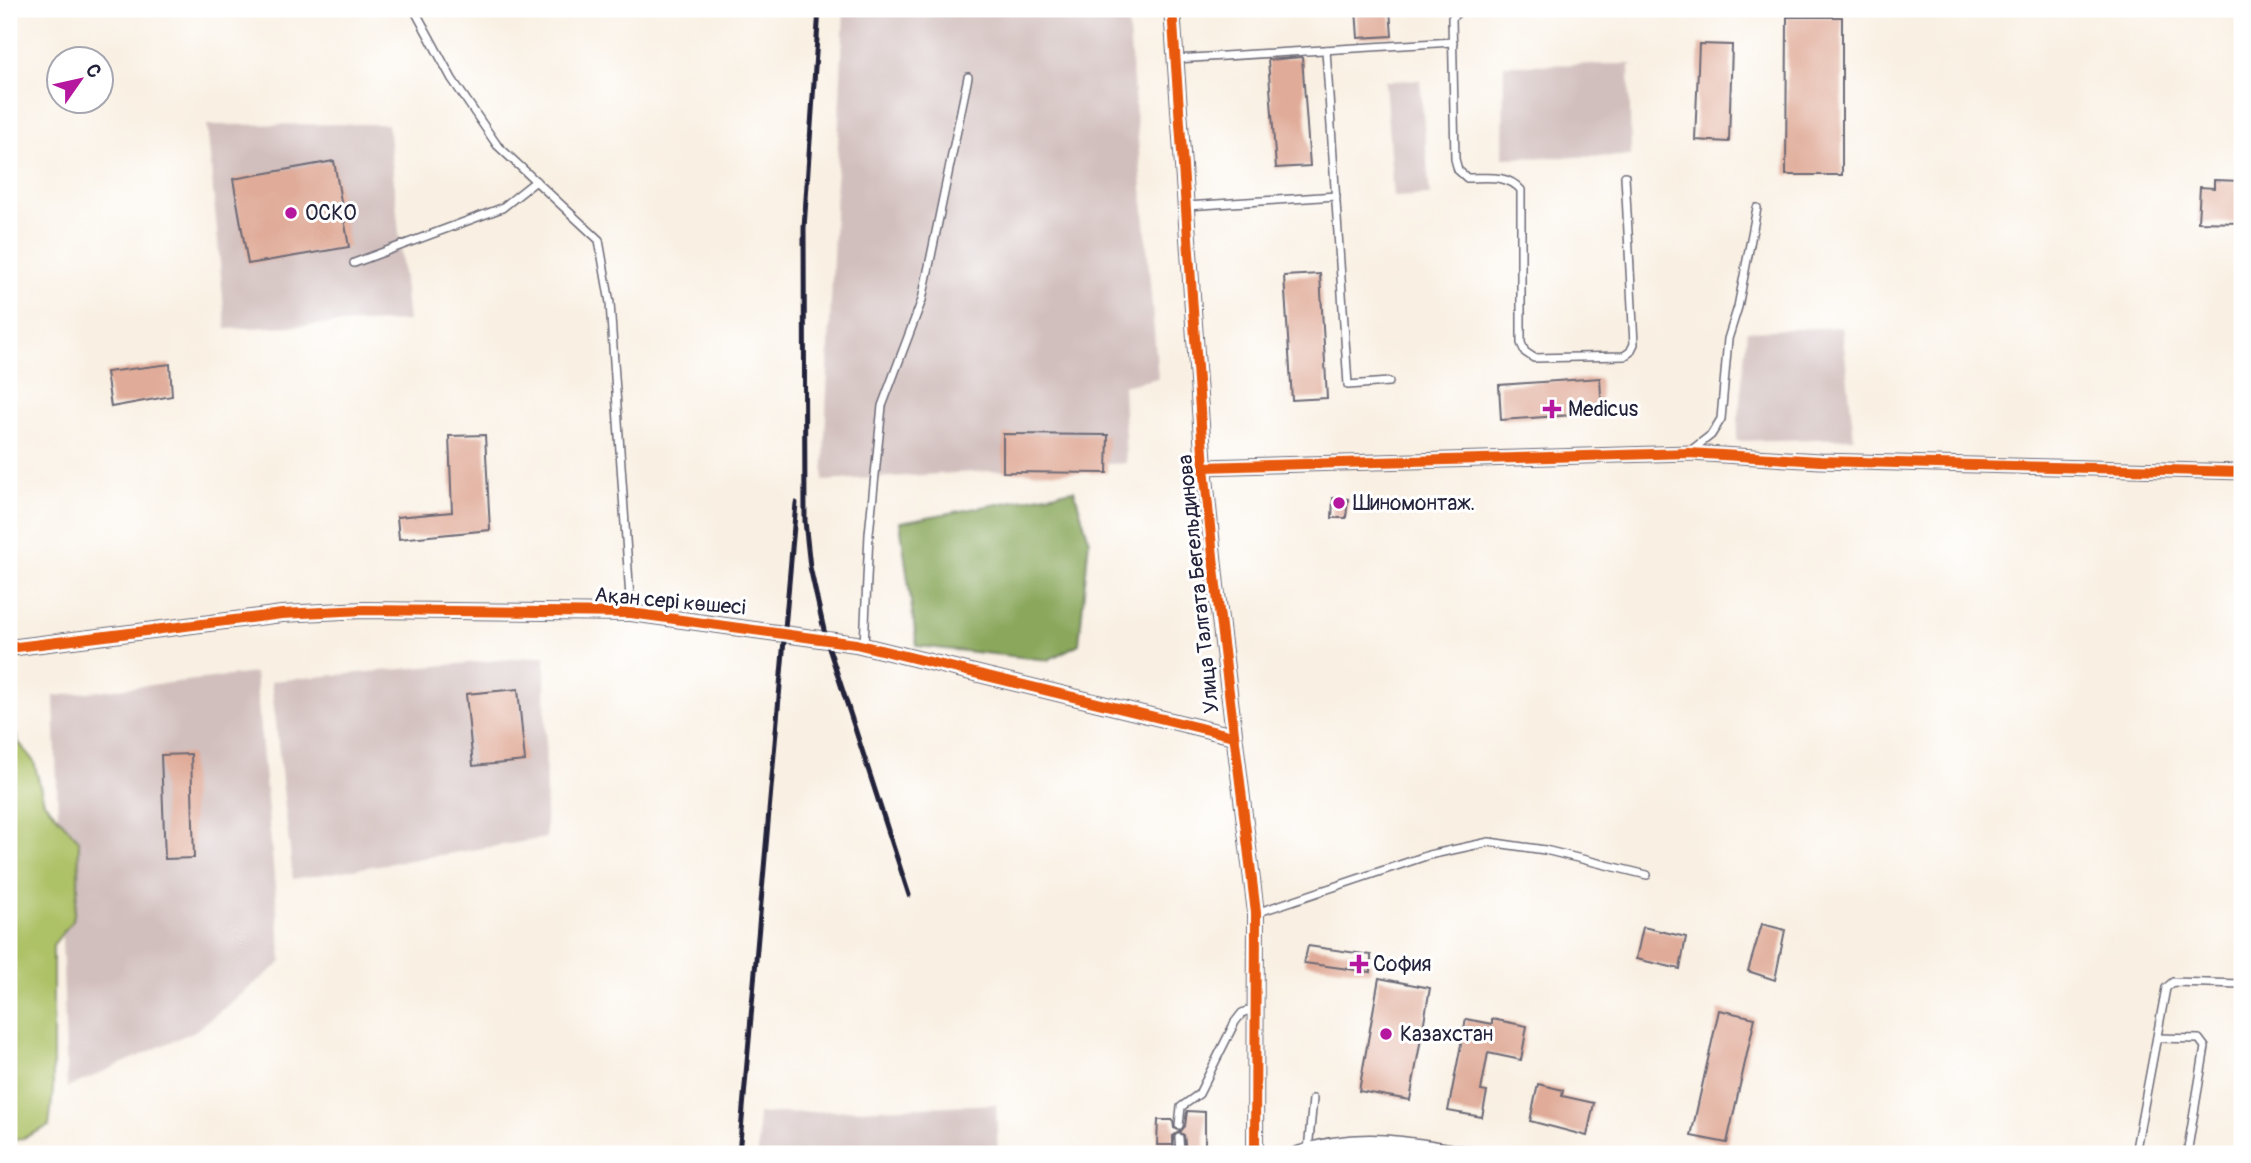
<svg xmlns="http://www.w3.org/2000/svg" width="2251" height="1163" viewBox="0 0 2251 1163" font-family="Pangolin,sans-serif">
  <rect width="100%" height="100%" fill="#fff"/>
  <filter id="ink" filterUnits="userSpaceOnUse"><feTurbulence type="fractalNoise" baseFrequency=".0143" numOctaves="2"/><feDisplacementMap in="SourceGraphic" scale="14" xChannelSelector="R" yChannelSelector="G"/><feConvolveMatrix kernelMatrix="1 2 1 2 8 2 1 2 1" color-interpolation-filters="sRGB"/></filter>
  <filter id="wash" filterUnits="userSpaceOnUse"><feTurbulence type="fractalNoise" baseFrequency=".00686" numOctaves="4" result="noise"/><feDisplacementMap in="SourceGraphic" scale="28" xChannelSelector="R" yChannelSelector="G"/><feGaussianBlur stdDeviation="1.57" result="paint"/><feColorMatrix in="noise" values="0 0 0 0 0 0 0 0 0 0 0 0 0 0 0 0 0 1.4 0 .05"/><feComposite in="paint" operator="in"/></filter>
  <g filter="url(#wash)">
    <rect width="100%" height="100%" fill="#f9f0e3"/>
    <g fill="#d1bfbd">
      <polygon points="844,9 1127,9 1158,378 1123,386 1126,463 823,481"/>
      <polygon points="1634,64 1629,66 1631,156 1503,158 1504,65"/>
      <polygon points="1420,80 1430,195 1393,197 1385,81"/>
      <polygon points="388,124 408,321 226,329 207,125"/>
      <polygon points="1842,327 1854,438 1736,441 1747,331"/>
      <polygon points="545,656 546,838 293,879 271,681"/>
      <polygon points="255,673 282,962 195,1031 67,1088 54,696"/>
      <polygon points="996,1104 998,1154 758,1154 758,1114"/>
    </g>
    <polygon fill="#adc166" stroke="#687250" stroke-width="2" points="9,697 17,740 34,762 44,802 79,840 78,888 73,920 53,945 53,1091 49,1126 21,1139 9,1141"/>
    <polygon fill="#8aa75b" stroke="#56644b" stroke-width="2" points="1074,490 1089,540 1079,644 1048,660 917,646 900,522"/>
    <g id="blocks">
      <g fill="#e0ab98">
        <polygon points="1356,9 1390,9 1392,36 1358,38"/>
        <polygon points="1787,17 1842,17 1842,175 1786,175"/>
        <polygon points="1699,44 1732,45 1729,142 1695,140"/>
        <polygon points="1302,57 1310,166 1276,168 1268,60"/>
        <polygon points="334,161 349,247 248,264 233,179"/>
        <polygon points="2214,180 2242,181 2240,223 2198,222 2200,187 2214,188"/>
        <polygon points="1320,274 1327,398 1292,400 1284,276"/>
        <polygon points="170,364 172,396 111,407 106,372"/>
        <polygon points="1600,378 1602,413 1501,420 1499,385"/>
        <polygon points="1003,434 1108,435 1107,473 1003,472"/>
        <polygon points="485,435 490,530 399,539 397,517 452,512 449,436"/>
        <polygon points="1333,498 1348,499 1346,518 1332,518"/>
        <polygon points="518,689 525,761 473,766 466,694"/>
        <polygon points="191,754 194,858 165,859 161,755"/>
        <polygon points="1762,924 1785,930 1775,980 1748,971"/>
        <polygon points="1643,927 1686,937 1680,969 1636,959"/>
        <polygon points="1308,946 1371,955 1371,972 1304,963"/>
        <polygon points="1379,978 1430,988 1410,1100 1359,1091"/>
        <polygon points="1719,1010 1755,1018 1727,1143 1691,1136"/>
        <polygon points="1466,1019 1492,1024 1492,1019 1527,1026 1521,1060 1488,1053 1481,1091 1487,1092 1482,1117 1448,1111"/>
        <polygon points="1538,1084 1563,1090 1562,1096 1594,1103 1587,1136 1530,1121"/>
        <polygon points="1187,1111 1205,1112 1205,1152 1186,1152 1184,1135 1179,1132 1173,1136 1173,1145 1157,1145 1158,1120 1173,1120 1174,1128 1181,1131 1185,1126"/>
      </g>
    </g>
  </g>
  <g filter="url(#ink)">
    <use href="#blocks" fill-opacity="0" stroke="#6d6a76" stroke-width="2"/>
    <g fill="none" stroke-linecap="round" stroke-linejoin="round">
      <g stroke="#6d6a76" stroke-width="10">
        <g id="service">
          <polyline points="414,9 452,79 497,145 599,240 610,303 631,613"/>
          <path d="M1465,9L1459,11L1452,18L1455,159L1458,170L1467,178C1487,178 1507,174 1521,190V343L1525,352L1534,358L1624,356L1630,352L1634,344L1625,176"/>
          <polyline points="1326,50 1348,385 1389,382"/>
          <polyline points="1176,59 1453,42"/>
          <polyline points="1187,206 1336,196"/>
          <polyline points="354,263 502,208 536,181"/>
          <polyline points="1689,452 1711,435 1721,419 1728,339 1738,307 1757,208"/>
          <polyline points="864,646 869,534 882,406 922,300 968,77"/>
          <polyline points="1256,913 1429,855 1489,842 1545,850 1647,875"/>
          <polyline points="2157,1038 2199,1039 2205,1047 2187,1154"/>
          <polyline points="1179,1125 1181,1107 1199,1094 1235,1022 1242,1013 1256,1007"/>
          <polyline points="1179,1138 1180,1154"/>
          <polyline points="1308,1150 1313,1099"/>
          <polyline points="2135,1154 2166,988 2173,982 2242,984"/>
        </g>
      </g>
      <g stroke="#6d6a76" stroke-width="17">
        <g id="minor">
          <polyline points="1204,467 1689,453 1820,461 2242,472"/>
          <path d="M1298,1154C1357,1133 1409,1144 1468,1154"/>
        </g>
      </g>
      <g stroke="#6d6a76" stroke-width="18">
        <g id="tertiary">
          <polyline points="1172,9 1204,467 1216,586 1256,913 1255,1154"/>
          <polyline points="9,648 282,614 364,610 631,613 856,644 1233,736"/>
        </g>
      </g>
      <use href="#service" stroke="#fff" stroke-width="7"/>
      <use href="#minor" stroke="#fff" stroke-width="14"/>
      <use href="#tertiary" stroke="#fff" stroke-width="16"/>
      <g stroke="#22223b" stroke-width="5">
        <polyline points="819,9 804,228 805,521 810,567 826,639 909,895"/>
        <polyline points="739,1154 796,503"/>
      </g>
      <g stroke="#fff" stroke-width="15">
        <g id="cycleway">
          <polyline points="1172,9 1204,467 1216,586 1256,913 1255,1154"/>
          <polyline points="1204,467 1689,453 1820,461 2242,472"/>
          <polyline points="9,648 282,614 364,610 631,613 856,644 1233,736"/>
        </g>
      </g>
      <use href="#cycleway" stroke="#e8590c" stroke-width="10"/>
    </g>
  </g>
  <g fill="#b5179e" stroke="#fff" stroke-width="2.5">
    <circle cx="291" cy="213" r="7"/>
    <path d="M1548.5 398.5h7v7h7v7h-7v7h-7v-7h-7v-7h7z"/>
    <circle cx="1339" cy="503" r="7"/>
    <path d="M1355.5 953.5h7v7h7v7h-7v7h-7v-7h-7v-7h7z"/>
    <circle cx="1386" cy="1034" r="7"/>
  </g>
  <g text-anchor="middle" stroke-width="6" stroke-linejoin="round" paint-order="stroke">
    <g font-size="21" fill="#22223b" stroke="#fff" text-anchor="start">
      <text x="305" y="220">ОСКО</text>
      <text x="1568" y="416">Medicus</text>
      <text x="1353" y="510">Шиномонтаж.</text>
      <text x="1373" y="971">София</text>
      <text x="1400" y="1041">Казахстан</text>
    </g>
    <g font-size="21" fill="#22223b" stroke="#fff">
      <text transform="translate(1198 584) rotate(-96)" y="7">Улица Талгата Бегельдинова</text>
      <text transform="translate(670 601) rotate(5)" y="7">Ақан сері көшесі</text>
    </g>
  </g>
  <rect width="2251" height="1163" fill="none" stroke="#fff" stroke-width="35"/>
  <g transform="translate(80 80) rotate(56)"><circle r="33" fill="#ffffff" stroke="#a7a7b1" stroke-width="2"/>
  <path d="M0-5L12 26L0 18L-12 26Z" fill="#b5179e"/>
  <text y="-10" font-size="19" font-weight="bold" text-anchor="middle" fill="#22223b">С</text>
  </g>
</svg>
